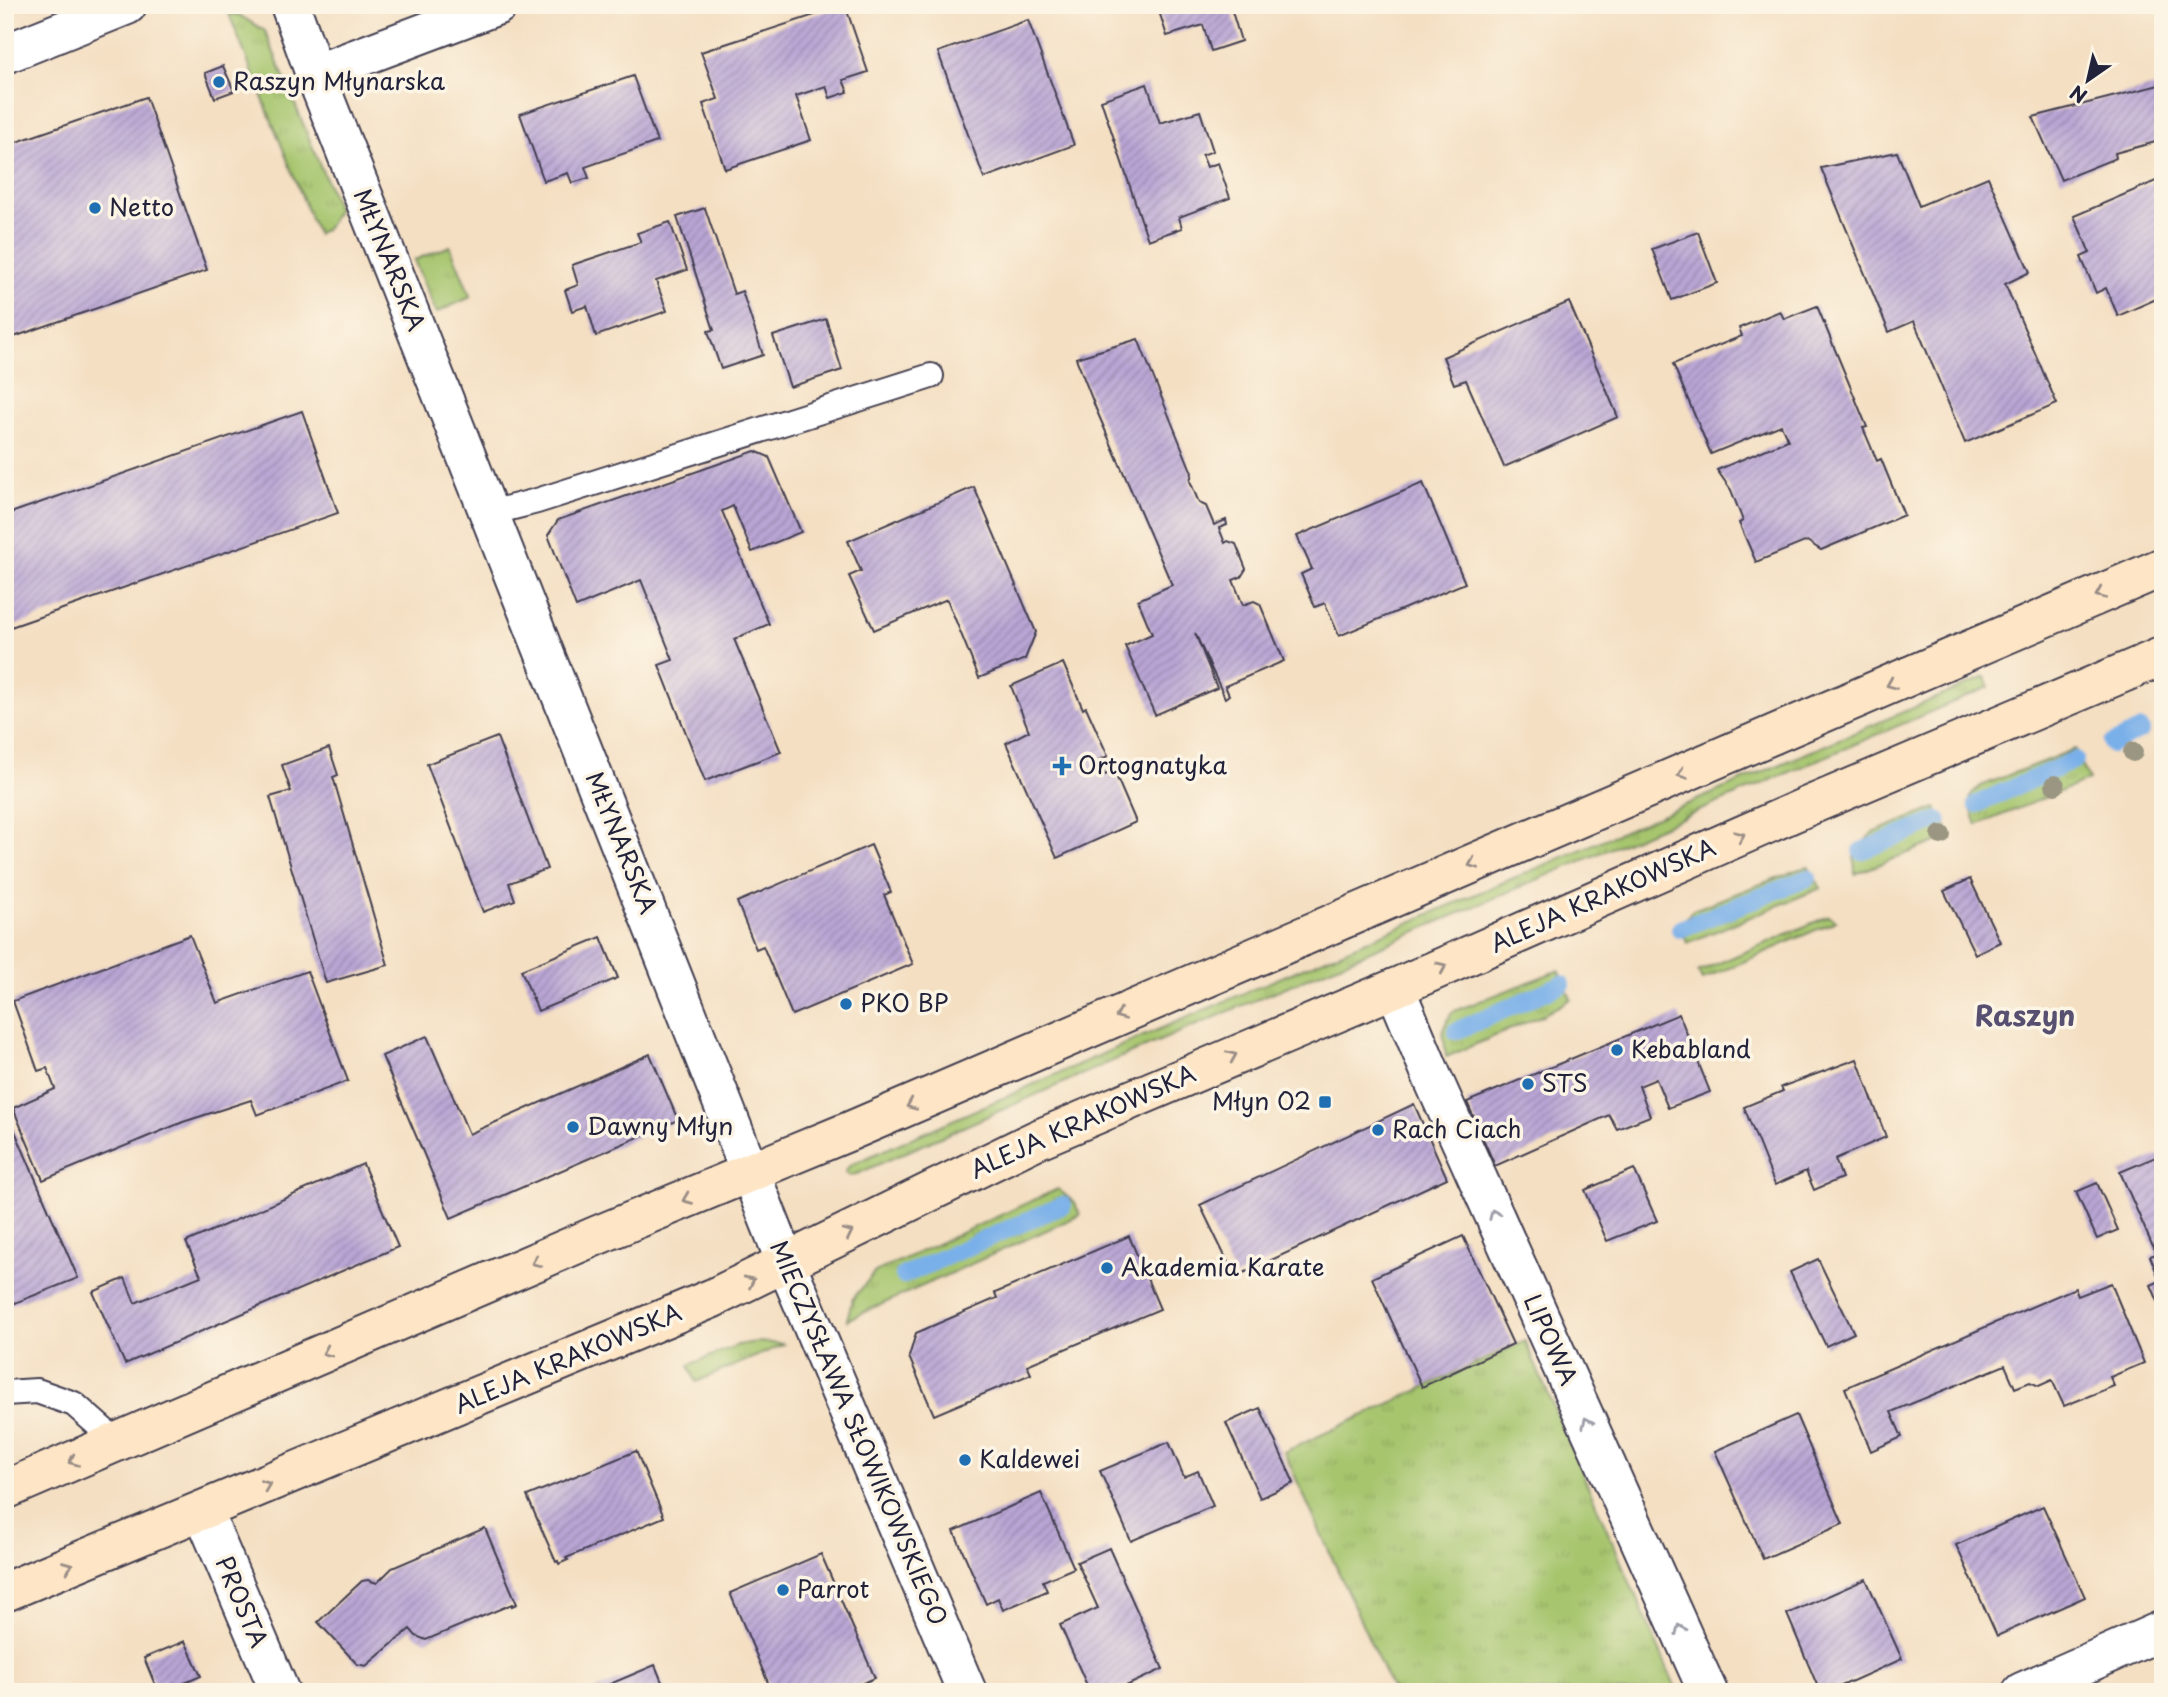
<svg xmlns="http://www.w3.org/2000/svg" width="2168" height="1697" viewBox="0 0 2168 1697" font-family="'Playpen Sans',sans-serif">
  <defs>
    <pattern id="grass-tufts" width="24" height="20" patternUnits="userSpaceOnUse" patternTransform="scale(1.75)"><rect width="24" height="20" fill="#a6c56d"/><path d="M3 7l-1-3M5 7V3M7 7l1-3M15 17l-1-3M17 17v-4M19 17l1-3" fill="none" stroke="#8fa95f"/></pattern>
    <pattern id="building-hatch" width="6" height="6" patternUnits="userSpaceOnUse" patternTransform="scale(1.75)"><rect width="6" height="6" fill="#baa6d5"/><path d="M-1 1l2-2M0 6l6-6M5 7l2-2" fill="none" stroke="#9787ae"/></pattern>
  </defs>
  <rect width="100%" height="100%" fill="#fcf5e5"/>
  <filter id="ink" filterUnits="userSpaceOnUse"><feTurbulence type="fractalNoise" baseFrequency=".0143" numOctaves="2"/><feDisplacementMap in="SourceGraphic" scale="14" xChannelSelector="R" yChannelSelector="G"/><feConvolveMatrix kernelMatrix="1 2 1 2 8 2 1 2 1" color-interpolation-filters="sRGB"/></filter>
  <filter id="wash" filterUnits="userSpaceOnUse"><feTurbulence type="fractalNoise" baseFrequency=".00686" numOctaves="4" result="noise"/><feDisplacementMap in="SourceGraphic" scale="28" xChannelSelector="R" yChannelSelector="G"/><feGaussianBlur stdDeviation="1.57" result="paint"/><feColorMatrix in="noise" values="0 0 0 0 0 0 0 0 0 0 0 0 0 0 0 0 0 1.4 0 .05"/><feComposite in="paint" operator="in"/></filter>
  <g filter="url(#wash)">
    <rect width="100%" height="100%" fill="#f4dfc2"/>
    <g fill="url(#grass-tufts)" stroke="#647454" stroke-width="2">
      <polygon points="229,14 239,15 265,31 338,209 327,228 317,234"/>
      <polygon points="450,246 471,297 436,313 414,260"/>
      <polygon points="1985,677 1989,687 1117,1059 859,1173 850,1176 845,1172 850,1165 1148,1034"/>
      <polygon points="2075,749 2089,780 1977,825 1969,803 1972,793 1981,786"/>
      <polygon points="1936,808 1951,836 1855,874 1854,853 1872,833"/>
      <polygon points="1808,866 1821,888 1687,943 1681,923 1693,910"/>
      <polygon points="1829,916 1836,921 1702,980 1698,972"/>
      <polygon points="1559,970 1571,999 1541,1016 1446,1057 1443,1029 1452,1012"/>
      <polygon points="1058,1189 1075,1203 1080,1215 847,1320 852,1300 875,1272"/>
      <polygon points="1525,1341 1676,1688 1668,1692 1393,1692 1284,1452"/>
      <polygon points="756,1342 785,1344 696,1382 689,1365 738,1345"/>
    </g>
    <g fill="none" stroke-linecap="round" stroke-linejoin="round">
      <g stroke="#7ab0e9" stroke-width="18">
        <polyline points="2112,744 2141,730"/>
        <polyline points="1977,804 2075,760"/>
        <polyline points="1861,851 1938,820"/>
        <polyline points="1680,929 1808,878"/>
        <polyline points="1456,1031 1562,984"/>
        <polyline points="904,1275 1063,1205"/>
      </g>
    </g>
    <g id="blocks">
      <g fill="url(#building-hatch)">
        <polygon points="845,5 868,72 843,80 848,92 830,98 826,86 796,96 811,140 725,169 703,104 718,99 701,52"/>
        <polygon points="1157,5 1230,5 1241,41 1211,51 1203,25 1167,36"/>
        <polygon points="1028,20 1074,145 984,178 938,52"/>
        <polygon points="223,66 234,91 215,98 205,73"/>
        <polygon points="633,76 657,142 585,167 589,178 572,183 568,173 544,181 520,114"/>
        <polygon points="1147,84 1160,123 1200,111 1213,151 1202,155 1207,167 1218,163 1230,198 1179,217 1182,228 1148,240 1101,100"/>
        <polygon points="2163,84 2163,140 2115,153 2116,158 2061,180 2033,117"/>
        <polygon points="146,97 207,270 5,340 5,146"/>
        <polygon points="1897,152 1919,206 1988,177 2030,272 2005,284 2057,404 1965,443 1914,321 1889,332 1821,168"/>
        <polygon points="2163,178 2163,296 2118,316 2106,288 2096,293 2081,257 2090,253 2074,216"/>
        <polygon points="705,208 734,294 742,291 763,355 721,369 708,331 714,330 677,217"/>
        <polygon points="670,222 687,270 656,281 667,311 596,336 587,306 572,311 565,290 578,285 572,265 641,242 637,233"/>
        <polygon points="1698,232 1717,283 1672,300 1652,249"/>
        <polygon points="1569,302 1618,417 1504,467 1466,380 1454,384 1443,357"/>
        <polygon points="1817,306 1867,427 1863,428 1877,461 1881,459 1904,515 1821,550 1807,541 1756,562 1739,523 1743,521 1731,490 1717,470 1788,440 1781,425 1711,454 1673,364 1742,336 1739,328 1780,311 1784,319"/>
        <polygon points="826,319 842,370 790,387 773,336"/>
        <polygon points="1138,339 1192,473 1190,481 1199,503 1206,506 1214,525 1226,520 1227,525 1219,528 1225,543 1228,541 1236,544 1246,569 1241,577 1233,580 1243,605 1254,601 1260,604 1284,661 1225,686 1229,695 1225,698 1195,633 1217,688 1155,715 1125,646 1152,634 1138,600 1172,585 1096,409 1076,358"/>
        <polygon points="302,411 338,513 5,629 5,515"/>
        <polygon points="755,451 769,457 801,532 752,552 733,506 722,511 769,624 734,639 781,752 705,781 659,665 673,660 641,580 576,607 548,535 558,520"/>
        <polygon points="1423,483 1465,583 1339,636 1325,603 1315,607 1301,574 1312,569 1297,536"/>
        <polygon points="974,487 1036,632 1025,659 979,678 947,599 874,630 849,576 861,571 848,541"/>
        <polygon points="1063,663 1083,709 1086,707 1108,756 1099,760 1105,775 1114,771 1136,822 1057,858 1006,743 1029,731 1011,686"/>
        <polygon points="497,737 547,869 509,883 515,900 483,912 427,764"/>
        <polygon points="329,748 338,775 333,777 388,965 326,983 270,797 291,791 282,765"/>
        <polygon points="871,845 891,892 884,895 913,964 792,1015 763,946 756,949 737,902"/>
        <polygon points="1970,879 2000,942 1975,954 1944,891"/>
        <polygon points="190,935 217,1003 307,971 348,1081 257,1115 251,1100 183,1122 43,1180 13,1108 55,1089 47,1068 38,1071 13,1001"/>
        <polygon points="601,937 618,978 538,1011 521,970"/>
        <polygon points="1679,1014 1710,1092 1668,1108 1656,1079 1639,1086 1650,1116 1617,1129 1609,1115 1495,1166 1467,1102"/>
        <polygon points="427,1036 469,1134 650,1054 678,1120 451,1218 382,1056"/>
        <polygon points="1857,1059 1886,1137 1835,1159 1842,1178 1814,1190 1806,1171 1775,1185 1744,1107 1783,1091 1781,1087"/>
        <polygon points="1414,1104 1447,1178 1235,1277 1200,1205"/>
        <polygon points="5,1108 78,1278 5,1307"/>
        <polygon points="2163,1154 2163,1313 2151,1285 2160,1281 2150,1256 2156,1254 2120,1172"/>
        <polygon points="363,1164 398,1247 125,1364 93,1292 125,1278 135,1303 201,1276 186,1242"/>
        <polygon points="1634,1169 1657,1221 1607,1241 1585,1190"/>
        <polygon points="2097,1183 2118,1230 2097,1239 2076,1192"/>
        <polygon points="1129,1236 1160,1309 1027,1365 1031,1374 934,1415 909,1357 916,1333 997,1298 995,1293"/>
        <polygon points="1463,1236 1513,1344 1422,1387 1372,1278"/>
        <polygon points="1818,1259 1854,1333 1826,1346 1790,1272"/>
        <polygon points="2111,1283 2144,1363 2110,1377 2114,1386 2064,1406 2052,1380 2039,1386 2030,1382 2015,1388 2005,1365 1891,1412 1902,1437 1871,1451 1845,1388 2075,1288 2078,1296"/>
        <polygon points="1260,1408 1294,1483 1260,1498 1226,1423"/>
        <polygon points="1796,1415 1843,1524 1763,1559 1715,1451"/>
        <polygon points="1169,1442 1184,1477 1198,1471 1213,1506 1131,1541 1100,1471"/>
        <polygon points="636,1451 664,1517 566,1558 568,1560 559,1564 558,1561 556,1562 527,1496"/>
        <polygon points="1041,1493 1074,1568 1043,1581 1047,1591 1003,1610 998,1598 986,1604 954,1531"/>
        <polygon points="2043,1506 2085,1597 1997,1636 1956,1545"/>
        <polygon points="485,1528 517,1604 512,1606 512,1604 426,1640 416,1636 410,1629 366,1666 357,1664 318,1622 362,1581 368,1580 377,1583 392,1568"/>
        <polygon points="1109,1548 1163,1669 1113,1692 1090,1692 1060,1625 1098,1608 1077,1562"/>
        <polygon points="821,1554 875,1678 842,1692 772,1692 730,1593"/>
        <polygon points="1866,1579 1902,1659 1828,1692 1820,1692 1787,1614"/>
        <polygon points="185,1641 201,1676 164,1692 158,1692 144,1658"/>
        <polygon points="655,1665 666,1692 591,1692"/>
      </g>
    </g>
  </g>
  <g filter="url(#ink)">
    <use href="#blocks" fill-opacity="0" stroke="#423e4f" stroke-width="2"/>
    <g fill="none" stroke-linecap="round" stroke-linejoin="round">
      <g stroke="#423e4f" stroke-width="28">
        <g id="service">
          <polyline points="490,513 537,501 931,376"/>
          <polyline points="5,1393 37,1391 74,1404 117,1442"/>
        </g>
      </g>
      <g stroke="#423e4f" stroke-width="42">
        <g id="minor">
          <polyline points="290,5 315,74 786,1263 967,1692"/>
          <polyline points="5,54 127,5"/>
          <polyline points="315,74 498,5"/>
          <polyline points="1395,988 1433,1079 1708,1692"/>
          <polyline points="203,1511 280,1692"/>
          <polyline points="2022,1692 2163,1630"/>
        </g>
      </g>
      <g stroke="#423e4f" stroke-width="42">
        <g id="secondary">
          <polyline points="5,1490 598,1235 850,1131 2163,567"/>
          <polyline points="5,1592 713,1298 1036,1140 1395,988 1806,807 2163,656"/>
        </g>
      </g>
      <use href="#service" stroke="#fff" stroke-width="24"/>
      <use href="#minor" stroke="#fff" stroke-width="38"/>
      <use href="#secondary" stroke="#fde5c5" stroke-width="38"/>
    </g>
    <g fill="#9a9681">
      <circle cx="2133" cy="752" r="10"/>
      <circle cx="2055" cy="785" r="10"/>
      <circle cx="1941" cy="835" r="10"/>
    </g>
    <defs><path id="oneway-chevron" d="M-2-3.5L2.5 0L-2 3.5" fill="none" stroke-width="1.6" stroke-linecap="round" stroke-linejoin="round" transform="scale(1.75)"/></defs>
    <g stroke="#9a8d87">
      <use href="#oneway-chevron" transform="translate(2100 594) rotate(157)"/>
      <use href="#oneway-chevron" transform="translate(1891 684) rotate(157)"/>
      <use href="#oneway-chevron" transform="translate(1682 774) rotate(157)"/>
      <use href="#oneway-chevron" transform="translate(1740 836) rotate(-24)"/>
      <use href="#oneway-chevron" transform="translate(1473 864) rotate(157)"/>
      <use href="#oneway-chevron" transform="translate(1442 967) rotate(-24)"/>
      <use href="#oneway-chevron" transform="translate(1120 1015) rotate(157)"/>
      <use href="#oneway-chevron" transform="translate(1232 1056) rotate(-23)"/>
      <use href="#oneway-chevron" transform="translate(911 1105) rotate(157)"/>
      <use href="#oneway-chevron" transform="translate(687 1199) rotate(158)"/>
      <use href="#oneway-chevron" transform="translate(848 1233) rotate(-26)"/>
      <use href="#oneway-chevron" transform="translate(536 1262) rotate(157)"/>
      <use href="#oneway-chevron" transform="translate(750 1281) rotate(-26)"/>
      <use href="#oneway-chevron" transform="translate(327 1352) rotate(157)"/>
      <use href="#oneway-chevron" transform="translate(73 1461) rotate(157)"/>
      <use href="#oneway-chevron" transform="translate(266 1485) rotate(-22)"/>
      <use href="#oneway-chevron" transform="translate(68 1566) rotate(-22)"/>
    </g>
    <g stroke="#9c9ca7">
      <use href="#oneway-chevron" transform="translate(1494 1214) rotate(-114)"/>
      <use href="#oneway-chevron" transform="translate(1587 1422) rotate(-114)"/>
      <use href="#oneway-chevron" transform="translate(1680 1629) rotate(-114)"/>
    </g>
  </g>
  <g fill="#1f6fb2" stroke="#fcf5e5" stroke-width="2.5">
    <circle cx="219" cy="82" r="7"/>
    <circle cx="95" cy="208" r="7"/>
    <path d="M1058.5 755.5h7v7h7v7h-7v7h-7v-7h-7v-7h7z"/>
    <circle cx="846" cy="1004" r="7"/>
    <circle cx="1617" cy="1050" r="7"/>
    <circle cx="1528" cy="1084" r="7"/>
    <rect x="1318" y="1095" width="14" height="14" rx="3.5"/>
    <circle cx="573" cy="1127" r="7"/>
    <circle cx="1378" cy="1130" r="7"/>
    <circle cx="1107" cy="1268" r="7"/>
    <circle cx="965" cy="1460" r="7"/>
    <circle cx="783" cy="1590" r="7"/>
  </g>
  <g text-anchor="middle" stroke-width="7" stroke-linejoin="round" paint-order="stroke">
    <g font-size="24" fill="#22223b" stroke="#fcf5e5" text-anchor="start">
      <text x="233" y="90">Raszyn Młynarska</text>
      <text x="109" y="216">Netto</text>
      <text x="1078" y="774">Ortognatyka</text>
      <text x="860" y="1012">PKO BP</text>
      <text x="1631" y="1058">Kebabland</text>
      <text x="1542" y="1092">STS</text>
      <text x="1311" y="1110" text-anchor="end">Młyn 02</text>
      <text x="587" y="1135">Dawny Młyn</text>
      <text x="1392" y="1138">Rach Ciach</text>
      <text x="1121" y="1276">Akademia Karate</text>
      <text x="979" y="1468">Kaldewei</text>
      <text x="797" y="1598">Parrot</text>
    </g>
    <g font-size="24" fill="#22223b" stroke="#fcf5e5">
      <text transform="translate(389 260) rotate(68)" y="8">MŁYNARSKA</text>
      <text transform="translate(621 843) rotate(68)" y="8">MŁYNARSKA</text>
      <text transform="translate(1603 896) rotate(-24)" y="8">ALEJA KRAKOWSKA</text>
      <text transform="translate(1083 1122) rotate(-24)" y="8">ALEJA KRAKOWSKA</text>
      <text transform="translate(1550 1340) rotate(66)" y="8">LIPOWA</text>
      <text transform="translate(568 1359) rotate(-23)" y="8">ALEJA KRAKOWSKA</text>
      <text transform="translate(858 1433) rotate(67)" y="8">MIECZYSŁAWA SŁOWIKOWSKIEGO</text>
      <text transform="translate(241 1602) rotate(67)" y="8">PROSTA</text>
    </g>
    <g font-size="28" font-weight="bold" fill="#575071" stroke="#fcf5e5">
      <text x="2025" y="1026">Raszyn</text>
    </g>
  </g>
  <rect width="2168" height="1697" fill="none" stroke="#fcf5e5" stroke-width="28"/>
  <g transform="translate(2088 80) rotate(214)" stroke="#fcf5e5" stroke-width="5" paint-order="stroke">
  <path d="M0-5L12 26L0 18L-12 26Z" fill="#22223b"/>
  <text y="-10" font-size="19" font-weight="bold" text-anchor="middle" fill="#22223b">N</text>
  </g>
</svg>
